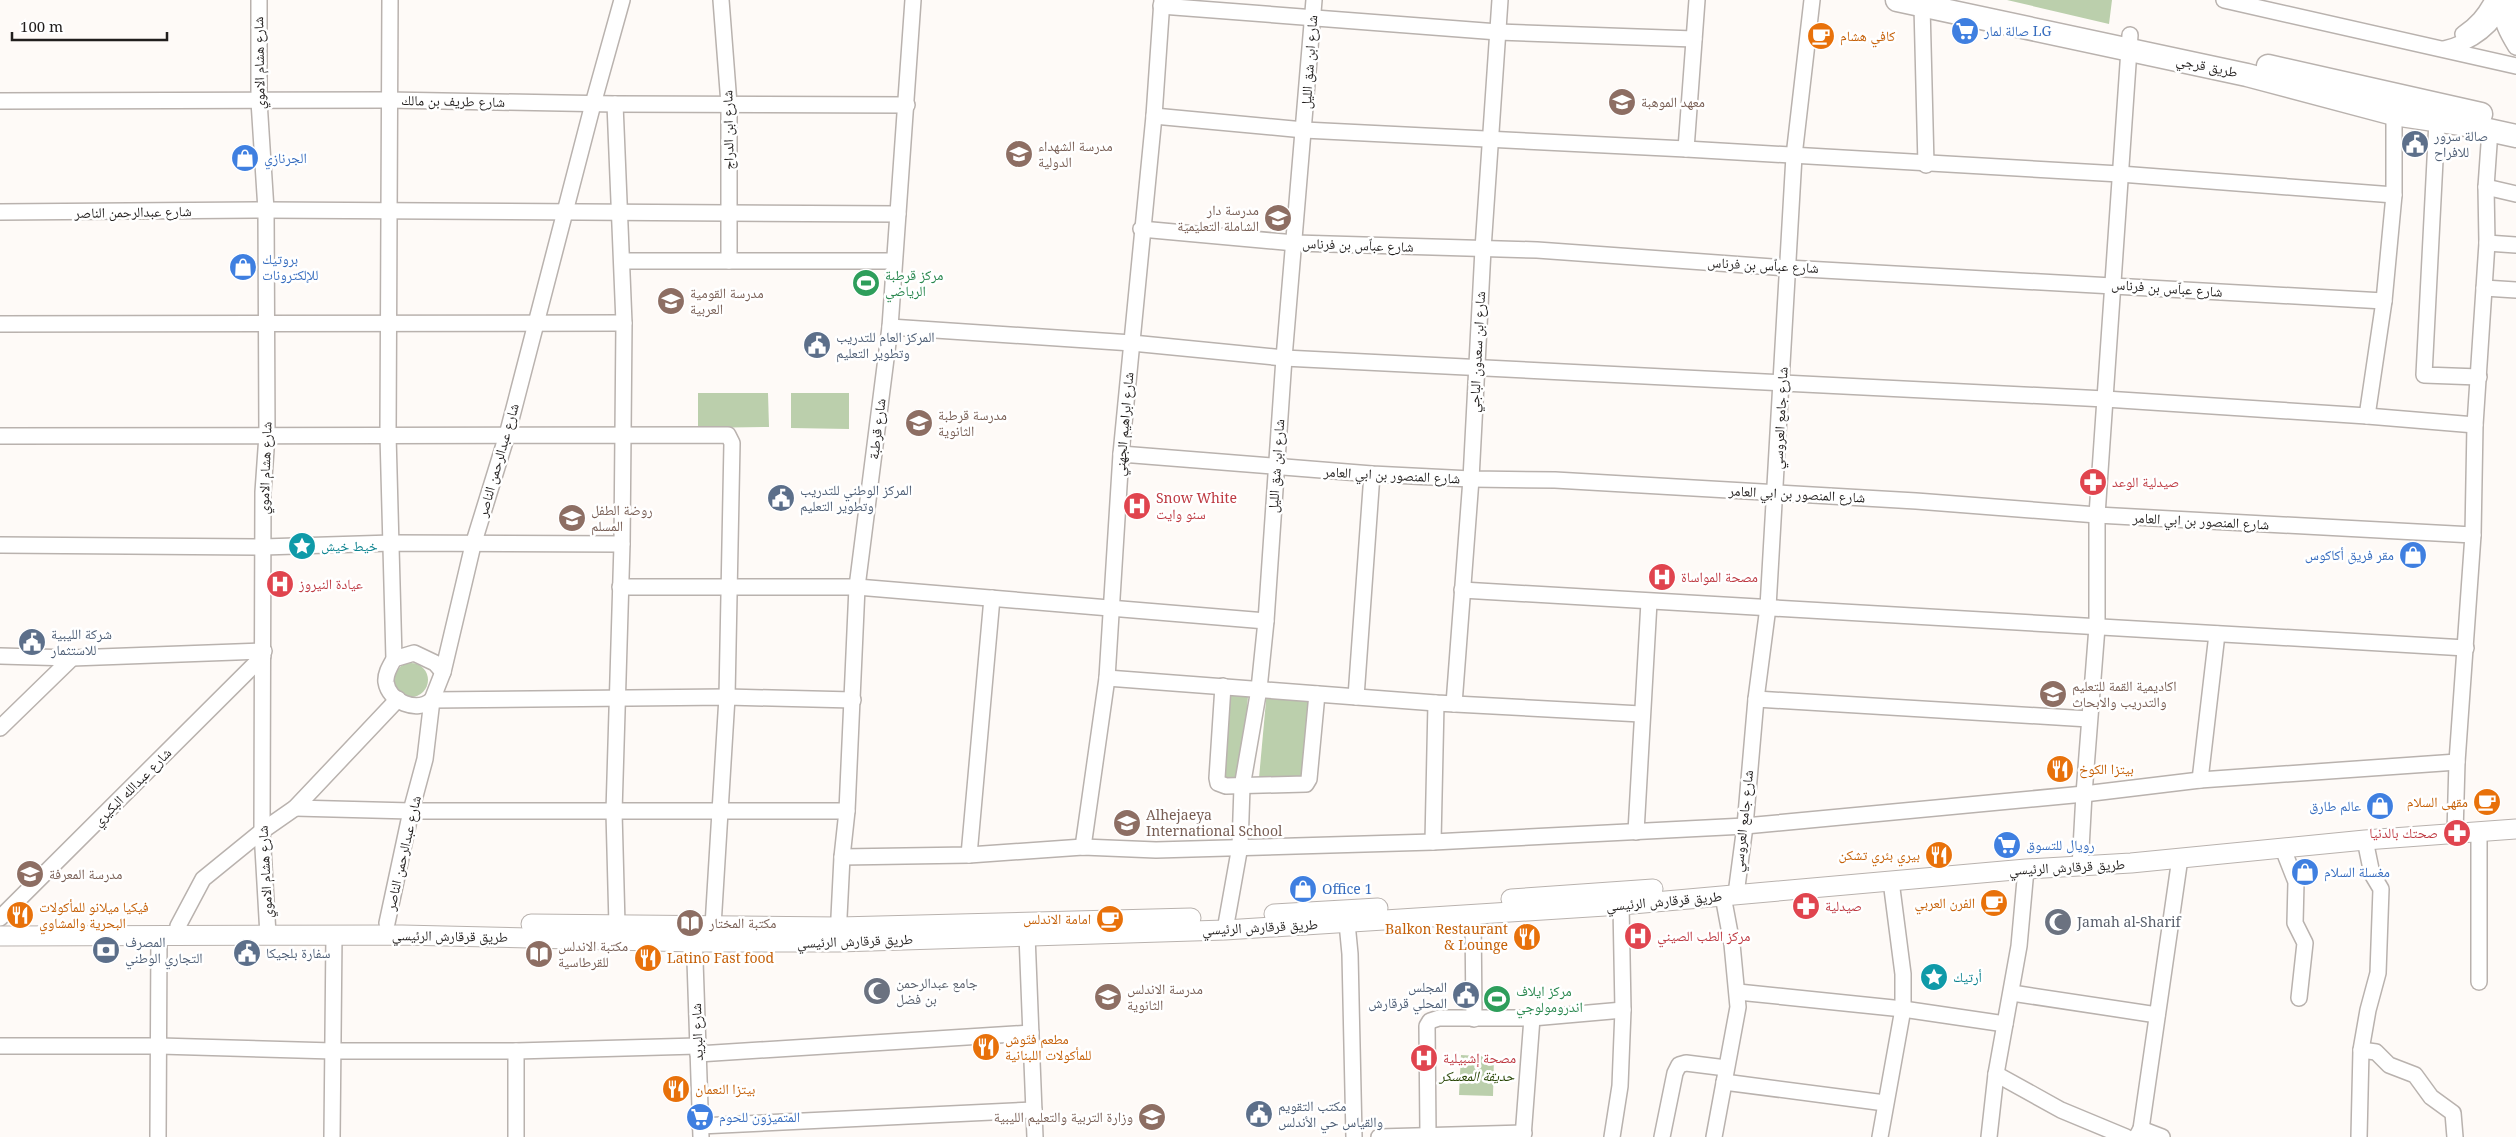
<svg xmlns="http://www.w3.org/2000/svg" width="2516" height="1137" viewBox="0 0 2516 1137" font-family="'Noto Serif','Noto Naskh Arabic',serif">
  <rect width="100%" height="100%" fill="#fefaf7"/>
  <g fill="#bbcfac">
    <polygon points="2007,0 2112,0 2109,24"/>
    <polygon points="698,393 768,393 769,427 698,428"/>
    <polygon points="791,393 849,393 849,429 791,428"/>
    <circle cx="411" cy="680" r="17"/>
    <polygon points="1267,690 1309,699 1306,776 1259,778"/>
    <polygon points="1228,693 1248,696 1242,779 1223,779"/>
    <polygon points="1461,1055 1494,1057 1493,1096 1459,1095"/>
  </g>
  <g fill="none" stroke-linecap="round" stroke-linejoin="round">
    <g stroke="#b9b2ae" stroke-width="18">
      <g id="minor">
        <polyline points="259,0 259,101 266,210 267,435 263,492 262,831 268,935"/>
        <path d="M390,0L388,435L394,659C390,666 385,674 386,682C389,702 417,713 432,700L727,697L853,700"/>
        <polyline points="721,0 729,104 729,261"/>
        <polyline points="2224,0 2516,66"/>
        <polyline points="2513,0 2516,25"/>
        <path d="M2501,4C2500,20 2508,34 2516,47"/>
        <polyline points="1161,6 1498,32 1694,39"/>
        <polyline points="1922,6 1926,165"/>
        <path d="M2463,34C2477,25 2485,15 2493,0"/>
        <path d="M2444,49C2473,42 2493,27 2506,0"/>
        <polyline points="0,101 388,100 615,104 907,105"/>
        <polyline points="615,104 624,323 622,544 614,812 617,925"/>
        <polyline points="1154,116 1304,130 1686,149 2120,174 2394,195"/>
        <polyline points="2437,121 2424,375 2479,377"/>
        <polyline points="1686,149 1697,0"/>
        <polyline points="2486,187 2516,194"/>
        <polyline points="0,212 266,210 898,214"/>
        <polyline points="1141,229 1295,243 1537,250 1787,268 2384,301"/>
        <polyline points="2487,243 2516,245"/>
        <polyline points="623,261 894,261"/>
        <polyline points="2484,288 2516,290"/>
        <polyline points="0,324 624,323"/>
        <polyline points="890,327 1132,343 1284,358 2105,399 2367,416 2475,425"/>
        <polyline points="2367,416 2384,301 2394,195 2394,114"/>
        <polyline points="0,436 728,435 732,443 727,697 713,926"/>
        <polyline points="1121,454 1372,474 1471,479 1555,480 1916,501 2097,515 2473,535"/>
        <polyline points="0,545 263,547 392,543 622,544"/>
        <polyline points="620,587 857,587 1266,621"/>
        <polyline points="1462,590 2466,648"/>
        <polyline points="0,656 72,658 264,651"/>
        <polyline points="394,659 414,653 435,663 443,672"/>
        <polyline points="1107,678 1436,703 1641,714"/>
        <polyline points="1223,686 1217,778 1218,783 1226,786 1306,784 1309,779 1317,694"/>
        <polyline points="1356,697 1372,474"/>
        <polyline points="1756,699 2089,719"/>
        <polyline points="1454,704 1471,479 1483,249 1500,0"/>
        <polyline points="0,728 72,658"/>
        <polyline points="2200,780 2217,634"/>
        <polyline points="295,808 411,811 847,811"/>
        <polyline points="1636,832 1649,602"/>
        <polyline points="2479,832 2479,982"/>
        <polyline points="2455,833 2457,762 2473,535 2475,425 2487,243 2486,187 2490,130"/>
        <polyline points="1433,842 1436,703"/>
        <polyline points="1083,847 1107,678 1121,454 1154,116 1162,0"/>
        <polyline points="2283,849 2296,882 2295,923 2305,943 2299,998"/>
        <polyline points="969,855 992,598"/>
        <polyline points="842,857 969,855 1083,847 1156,850 1433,842 1745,826 2084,794 2200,780 2457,762"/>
        <polyline points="2080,867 2084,794 2097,627 2097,515 2130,35"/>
        <polyline points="1736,894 1745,826 1756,699 1768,607 1794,156 1812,0"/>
        <polyline points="1473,915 1474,1019"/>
        <polyline points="0,918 263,656"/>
        <polyline points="387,923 411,811 425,759 432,700 443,672 473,545 507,435 593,104 622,0"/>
        <polyline points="1347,923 1350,954 1354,1137"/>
        <polyline points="178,926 203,879 262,831 295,808 398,699"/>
        <polyline points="1225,930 1240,846 1242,787 1259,689 1266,621 1284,358 1314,0"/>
        <polyline points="694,931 701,1137"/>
        <polyline points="1027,935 1035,1137"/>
        <polyline points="838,937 842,857 847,811 857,587 890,327 913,0"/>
        <polyline points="1738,992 1903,1009 2005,1024"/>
        <polyline points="2012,993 2157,1015"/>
        <polyline points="0,1046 160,1046 333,1051 516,1051 697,1046"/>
        <polyline points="2361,1050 2376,1052 2389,1065 2415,1075 2431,1097 2453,1113 2455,1137"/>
        <polyline points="516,1051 516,1137"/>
        <polyline points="698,1054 1031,1033"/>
        <polyline points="1996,1074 2061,1110 2126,1137"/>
        <polyline points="1724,1082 1885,1103"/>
        <polyline points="700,1126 1034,1110"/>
        <polyline points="2141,1129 2180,858"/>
        <polyline points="1428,1134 1427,1026 1430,1021 1439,1018 1532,1018 1623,1010"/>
        <polyline points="2137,1136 2141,1129 2162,1137"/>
        <polyline points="158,1137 159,936"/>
        <polyline points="332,1137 334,935"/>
        <polyline points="1379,1137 1524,1133"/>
        <polyline points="1523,1137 1532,1018"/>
        <polyline points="1612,1137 1620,1086 1623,1010 1621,905"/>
        <polyline points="1662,1137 1675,1073 1679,1065 1686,1063 1726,1068"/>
        <polyline points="1714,1137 1738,1007 1732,944 1723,896"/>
        <polyline points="1880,1137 1903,1009 1903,974 1891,881"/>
        <polyline points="1989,1137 1996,1074 2019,946 2026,869"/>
        <polyline points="2359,1137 2361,1050 2368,1010 2378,973 2381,889 2372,874 2365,840"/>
      </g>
    </g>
    <g stroke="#b9b2ae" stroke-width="21">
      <g id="major">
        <polyline points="1511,899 1653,889"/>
        <polyline points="1274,914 1378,908"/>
        <polyline points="531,924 839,927 1191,918"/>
        <polyline points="0,936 402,935 695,942 838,942 1225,930 1621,905 2026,869 2131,863 2365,840 2516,829"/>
      </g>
    </g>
    <g stroke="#b9b2ae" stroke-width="25">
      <g id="highway">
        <polyline points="1897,0 2247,75 2394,114 2461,124 2516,136"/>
        <polyline points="2268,66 2481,114"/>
      </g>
    </g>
    <use href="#minor" stroke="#fff" stroke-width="15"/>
    <use href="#major" stroke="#fff" stroke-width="19"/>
    <use href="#highway" stroke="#fff" stroke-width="22"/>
  </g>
  <defs>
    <g id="supermarket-disc" transform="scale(1.4375)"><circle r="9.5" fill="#3f7fe0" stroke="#fff"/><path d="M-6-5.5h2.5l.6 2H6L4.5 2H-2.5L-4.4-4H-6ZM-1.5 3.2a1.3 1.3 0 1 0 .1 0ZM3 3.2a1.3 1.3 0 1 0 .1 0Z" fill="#fff"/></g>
    <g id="cafe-disc" transform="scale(1.4375)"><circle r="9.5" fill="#e8710a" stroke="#fff"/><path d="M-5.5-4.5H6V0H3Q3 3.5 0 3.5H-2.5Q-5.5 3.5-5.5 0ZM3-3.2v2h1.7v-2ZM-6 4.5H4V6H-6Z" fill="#fff"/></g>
    <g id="school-disc" transform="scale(1.4375)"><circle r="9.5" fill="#8d6e63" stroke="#fff"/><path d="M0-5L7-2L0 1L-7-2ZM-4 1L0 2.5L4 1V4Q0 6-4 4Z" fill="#fff"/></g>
    <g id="civic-disc" transform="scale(1.4375)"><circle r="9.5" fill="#5c6f8a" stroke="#fff"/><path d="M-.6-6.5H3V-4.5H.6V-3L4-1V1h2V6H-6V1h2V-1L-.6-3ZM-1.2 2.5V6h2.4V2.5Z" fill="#fff"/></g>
    <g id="shop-disc" transform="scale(1.4375)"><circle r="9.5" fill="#3f7fe0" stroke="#fff"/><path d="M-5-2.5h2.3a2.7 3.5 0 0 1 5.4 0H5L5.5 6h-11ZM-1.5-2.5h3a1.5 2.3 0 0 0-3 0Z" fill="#fff"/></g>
    <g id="stadium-disc" transform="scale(1.4375)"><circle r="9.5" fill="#2e9e5b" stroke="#fff"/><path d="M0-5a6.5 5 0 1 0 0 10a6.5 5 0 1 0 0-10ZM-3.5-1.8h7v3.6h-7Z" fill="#fff"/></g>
    <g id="pharmacy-disc" transform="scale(1.4375)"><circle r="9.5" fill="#e0444e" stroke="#fff"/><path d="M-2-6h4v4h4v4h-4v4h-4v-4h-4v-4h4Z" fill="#fff"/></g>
    <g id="hospital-disc" transform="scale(1.4375)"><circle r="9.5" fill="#e0444e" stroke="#fff"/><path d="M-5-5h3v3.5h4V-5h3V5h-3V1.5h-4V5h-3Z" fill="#fff"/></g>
    <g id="sight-disc" transform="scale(1.4375)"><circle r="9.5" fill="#0f9aa8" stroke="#fff"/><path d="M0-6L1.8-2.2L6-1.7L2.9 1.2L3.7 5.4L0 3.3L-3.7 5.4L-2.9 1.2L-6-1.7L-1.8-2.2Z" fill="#fff"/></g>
    <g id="restaurant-disc" transform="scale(1.4375)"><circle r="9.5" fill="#e8710a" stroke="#fff"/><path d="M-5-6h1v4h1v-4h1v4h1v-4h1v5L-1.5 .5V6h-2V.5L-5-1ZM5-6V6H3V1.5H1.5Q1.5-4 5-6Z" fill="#fff"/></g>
    <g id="university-disc" transform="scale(1.4375)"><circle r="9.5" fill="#8d6e63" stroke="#fff"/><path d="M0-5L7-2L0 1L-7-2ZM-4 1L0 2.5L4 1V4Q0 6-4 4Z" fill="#fff"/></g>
    <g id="mosque-disc" transform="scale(1.4375)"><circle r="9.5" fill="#6b7280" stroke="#fff"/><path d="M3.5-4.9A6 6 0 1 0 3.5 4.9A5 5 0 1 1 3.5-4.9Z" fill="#fff"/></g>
    <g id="library-disc" transform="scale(1.4375)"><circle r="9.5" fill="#8d6e63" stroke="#fff"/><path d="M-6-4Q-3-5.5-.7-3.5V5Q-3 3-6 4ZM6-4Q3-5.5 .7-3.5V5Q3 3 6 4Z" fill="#fff"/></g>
    <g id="bank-disc" transform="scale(1.4375)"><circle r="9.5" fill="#5c6f8a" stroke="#fff"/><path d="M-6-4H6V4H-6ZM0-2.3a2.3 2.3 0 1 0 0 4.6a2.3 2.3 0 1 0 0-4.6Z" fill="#fff"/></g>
  </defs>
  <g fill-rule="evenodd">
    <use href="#supermarket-disc" x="1965" y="31"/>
    <use href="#cafe-disc" x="1821" y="36"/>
    <use href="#school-disc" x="1622" y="102"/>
    <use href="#civic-disc" x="2415" y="144"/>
    <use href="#school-disc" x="1019" y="154"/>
    <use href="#shop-disc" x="245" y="158"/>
    <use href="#school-disc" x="1278" y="218"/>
    <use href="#shop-disc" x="243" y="267"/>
    <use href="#stadium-disc" x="866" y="283"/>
    <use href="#school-disc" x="671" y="301"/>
    <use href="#civic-disc" x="817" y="345"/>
    <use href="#school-disc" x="919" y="423"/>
    <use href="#pharmacy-disc" x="2093" y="482"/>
    <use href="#civic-disc" x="781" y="498"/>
    <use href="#hospital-disc" x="1137" y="506"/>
    <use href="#school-disc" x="572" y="518"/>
    <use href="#sight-disc" x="302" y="546"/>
    <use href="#shop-disc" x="2413" y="555"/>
    <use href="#hospital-disc" x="1662" y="577"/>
    <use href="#hospital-disc" x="280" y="584"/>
    <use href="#civic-disc" x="32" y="642"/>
    <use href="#school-disc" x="2053" y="694"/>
    <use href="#restaurant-disc" x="2060" y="769"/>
    <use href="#cafe-disc" x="2487" y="802"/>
    <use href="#shop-disc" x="2380" y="806"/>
    <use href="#university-disc" x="1127" y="823"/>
    <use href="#pharmacy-disc" x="2457" y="833"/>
    <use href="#supermarket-disc" x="2007" y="845"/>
    <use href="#restaurant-disc" x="1939" y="855"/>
    <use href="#shop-disc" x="2305" y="872"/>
    <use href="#school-disc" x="30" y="874"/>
    <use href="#shop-disc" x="1303" y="889"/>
    <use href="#cafe-disc" x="1994" y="903"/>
    <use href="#pharmacy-disc" x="1806" y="906"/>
    <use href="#restaurant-disc" x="20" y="915"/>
    <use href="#cafe-disc" x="1110" y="919"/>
    <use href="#mosque-disc" x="2058" y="922"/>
    <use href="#library-disc" x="690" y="923"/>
    <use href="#hospital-disc" x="1638" y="936"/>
    <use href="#restaurant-disc" x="1527" y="937"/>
    <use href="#bank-disc" x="106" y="950"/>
    <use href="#civic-disc" x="247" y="953"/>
    <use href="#library-disc" x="539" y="954"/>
    <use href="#restaurant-disc" x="648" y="958"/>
    <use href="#sight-disc" x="1934" y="977"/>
    <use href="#mosque-disc" x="877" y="991"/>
    <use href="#civic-disc" x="1466" y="995"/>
    <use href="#school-disc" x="1108" y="997"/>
    <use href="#stadium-disc" x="1497" y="999"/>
    <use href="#restaurant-disc" x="986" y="1047"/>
    <use href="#hospital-disc" x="1424" y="1058"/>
    <use href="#restaurant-disc" x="676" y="1089"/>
    <use href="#civic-disc" x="1259" y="1114"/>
    <use href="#supermarket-disc" x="700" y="1117"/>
    <use href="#school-disc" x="1152" y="1117"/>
  </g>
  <g text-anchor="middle" stroke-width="5" stroke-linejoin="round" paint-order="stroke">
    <g font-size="14" fill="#366cbe" stroke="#fff" text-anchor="start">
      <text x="1984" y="36">صالة لمار LG</text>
      <text x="264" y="163">الجرنازي</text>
      <text x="262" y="264">بروتيك<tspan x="262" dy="16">للإلكترونات</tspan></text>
      <text x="2394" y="560" text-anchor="end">مقر فريق أكاكوس</text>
      <text x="2361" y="811" text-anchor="end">عالم طارق</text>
      <text x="2026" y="850">رويال للتسوق</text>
      <text x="2324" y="877">مغسلة السلام</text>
      <text x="1322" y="894">Office 1</text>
      <text x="719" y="1122">المتميزون للحوم</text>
    </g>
    <g font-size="14" fill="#c56008" stroke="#fff" text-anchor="start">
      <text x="1840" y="41">كافي هشام</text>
      <text x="2079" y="774">بيتزا الكوخ</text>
      <text x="2468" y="807" text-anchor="end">مقهى السلام</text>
      <text x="1920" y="860" text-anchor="end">بيري بئري تشكن</text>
      <text x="1975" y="908" text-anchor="end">الفرن العربي</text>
      <text x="39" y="912">فيكيا ميلانو للمأكولات<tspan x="39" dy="16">البحرية والمشاوي</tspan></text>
      <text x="1091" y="924" text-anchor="end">امامة الاندلس</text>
      <text x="1508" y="934" text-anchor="end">Balkon Restaurant<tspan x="1508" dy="16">&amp; Lounge</tspan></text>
      <text x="667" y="963">Latino Fast food</text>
      <text x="1005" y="1044">مطعم فتّوش<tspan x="1005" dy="16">للمأكولات اللبنانية</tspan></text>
      <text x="695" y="1094">بيتزا النعمان</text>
    </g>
    <g font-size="14" fill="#211e1d" stroke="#fff">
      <text transform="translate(1309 62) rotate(-86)" y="5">شارع ابن شق الليل</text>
      <text transform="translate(259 63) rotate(-91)" y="5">شارع هشام الاموي</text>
      <text transform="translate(2207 66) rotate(12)" y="5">طريق قرجي</text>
      <text transform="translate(453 101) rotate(1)" y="5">شارع طريف بن مالك</text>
      <text transform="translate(728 130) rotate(-91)" y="5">شارع ابن الدراج</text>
      <text transform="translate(133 212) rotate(-1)" y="5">شارع عبدالرحمن الناصر</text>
      <text transform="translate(1358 245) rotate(2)" y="5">شارع عباّس بن فرناس</text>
      <text transform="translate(1763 265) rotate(3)" y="5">شارع عباّس بن فرناس</text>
      <text transform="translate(2167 288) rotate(4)" y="5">شارع عباّس بن فرناس</text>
      <text transform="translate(1477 352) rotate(-87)" y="5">شارع ابن سعدون الباجي</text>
      <text transform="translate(1780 418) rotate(-87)" y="5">شارع جامع العروسي</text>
      <text transform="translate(1124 424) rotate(-85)" y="5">شارع ابراهيم الجهني</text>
      <text transform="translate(877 429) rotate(-83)" y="5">شارع قرطبة</text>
      <text transform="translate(498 460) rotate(-74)" y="5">شارع عبدالرحمن الناصر</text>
      <text transform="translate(1276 466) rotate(-86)" y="5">شارع ابن شق الليل</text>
      <text transform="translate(265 468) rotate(-88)" y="5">شارع هشام الاموي</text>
      <text transform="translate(1392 475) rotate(3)" y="5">شارع المنصور بن ابي العامر</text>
      <text transform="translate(1797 494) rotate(3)" y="5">شارع المنصور بن ابي العامر</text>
      <text transform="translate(2201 521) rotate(3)" y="5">شارع المنصور بن ابي العامر</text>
      <text transform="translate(132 787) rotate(-45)" y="5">شارع عبدالله البكيري</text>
      <text transform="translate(1743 821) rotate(-84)" y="5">شارع جامع العروسي</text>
      <text transform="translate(403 853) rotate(-77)" y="5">شارع عبدالرحمن الناصر</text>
      <text transform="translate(2067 867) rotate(-3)" y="5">طريق قرقارش الرئيسي</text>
      <text transform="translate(265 872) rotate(-93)" y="5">شارع هشام الاموي</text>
      <text transform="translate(1664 901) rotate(-5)" y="5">طريق قرقارش الرئيسي</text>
      <text transform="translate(1260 927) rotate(-3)" y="5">طريق قرقارش الرئيسي</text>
      <text transform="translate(450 936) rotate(1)" y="5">طريق قرقارش الرئيسي</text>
      <text transform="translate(855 941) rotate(-2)" y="5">طريق قرقارش الرئيسي</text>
      <text transform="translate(697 1032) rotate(-92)" y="5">شارع البريد</text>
    </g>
    <g font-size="14" fill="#785e54" stroke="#fff" text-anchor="start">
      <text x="1641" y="107">معهد الموهبة</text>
      <text x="1038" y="151">مدرسة الشهداء<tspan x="1038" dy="16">الدولية</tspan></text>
      <text x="1259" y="215" text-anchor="end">مدرسة دار<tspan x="1259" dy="16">الشاملة التعليمية</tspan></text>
      <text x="690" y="298">مدرسة القومية<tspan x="690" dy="16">العربية</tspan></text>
      <text x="938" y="420">مدرسة قرطبة<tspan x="938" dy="16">الثانوية</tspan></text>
      <text x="591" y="515">روضة الطفل<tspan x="591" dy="16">المسلم</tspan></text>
      <text x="2072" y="691">اكاديمية القمة للتعليم<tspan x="2072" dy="16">والتدريب والابحاث</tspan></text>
      <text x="1146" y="820">Alhejaeya<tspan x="1146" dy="16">International School</tspan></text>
      <text x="49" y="879">مدرسة المعرفة</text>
      <text x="709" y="928">مكتبة المختار</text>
      <text x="558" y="951">مكتبة الاندلس<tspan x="558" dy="16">للقرطاسية</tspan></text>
      <text x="1127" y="994">مدرسة الاندلس<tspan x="1127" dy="16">الثانوية</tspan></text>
      <text x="1133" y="1122" text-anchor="end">وزارة التربية والتعليم الليبية</text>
    </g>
    <g font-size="14" fill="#4e5e75" stroke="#fff" text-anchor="start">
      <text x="2434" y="141">صالة سرور<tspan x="2434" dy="16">للافراح</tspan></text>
      <text x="836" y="342">المركز العام للتدريب<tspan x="836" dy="16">وتطوير التعليم</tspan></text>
      <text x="800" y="495">المركز الوطني للتدريب<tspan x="800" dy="16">وتطوير التعليم</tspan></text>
      <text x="51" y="639">شركة الليبية<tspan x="51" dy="16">للاستثمار</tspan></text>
      <text x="125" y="947">المصرف<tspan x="125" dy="16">التجاري الوطني</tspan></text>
      <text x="266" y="958">سفارة بلجيكا</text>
      <text x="1447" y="992" text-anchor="end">المجلس<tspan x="1447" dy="16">المحلي قرقارش</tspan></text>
      <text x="1278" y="1111">مكتب التقويم<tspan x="1278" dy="16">والقياس حي الأندلس</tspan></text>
    </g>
    <g font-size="14" fill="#27864d" stroke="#fff" text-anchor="start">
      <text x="885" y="280">مركز قرطبة<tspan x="885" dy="16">الرياضي</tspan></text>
      <text x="1516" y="996">مركز ايلاف<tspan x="1516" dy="16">اندرومولوجي</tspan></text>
    </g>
    <g font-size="14" fill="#be3a42" stroke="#fff" text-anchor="start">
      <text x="2112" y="487">صيدلية الوعد</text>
      <text x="1156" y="503">Snow White<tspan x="1156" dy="16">سنو وايت</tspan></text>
      <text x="1681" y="582">مصحة المواساة</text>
      <text x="299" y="589">عيادة النيروز</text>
      <text x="2438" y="838" text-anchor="end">صحتك بالدنيا</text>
      <text x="1825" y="911">صيدلية</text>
      <text x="1657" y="941">مركز الطب الصيني</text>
      <text x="1443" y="1063">مصحة إشبيلية</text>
    </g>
    <g font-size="14" fill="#0d838f" stroke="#fff" text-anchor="start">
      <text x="321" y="551">خيط خيش</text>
      <text x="1953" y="982">أرتيك</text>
    </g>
    <g font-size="14" fill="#5b616d" stroke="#fff" text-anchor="start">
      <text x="2077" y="927">Jamah al-Sharif</text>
      <text x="896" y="988">جامع عبدالرحمن<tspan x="896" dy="16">بن فضل</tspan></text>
    </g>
    <g font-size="14" font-style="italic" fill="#274403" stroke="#fff">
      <text x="1477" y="1081">حديقة المعسكر</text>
    </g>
  </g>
  <path d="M12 32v8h155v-8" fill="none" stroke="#211e1d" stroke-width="2.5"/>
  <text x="20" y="32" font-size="15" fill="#211e1d" stroke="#ffffff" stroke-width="4" paint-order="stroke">100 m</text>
</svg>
